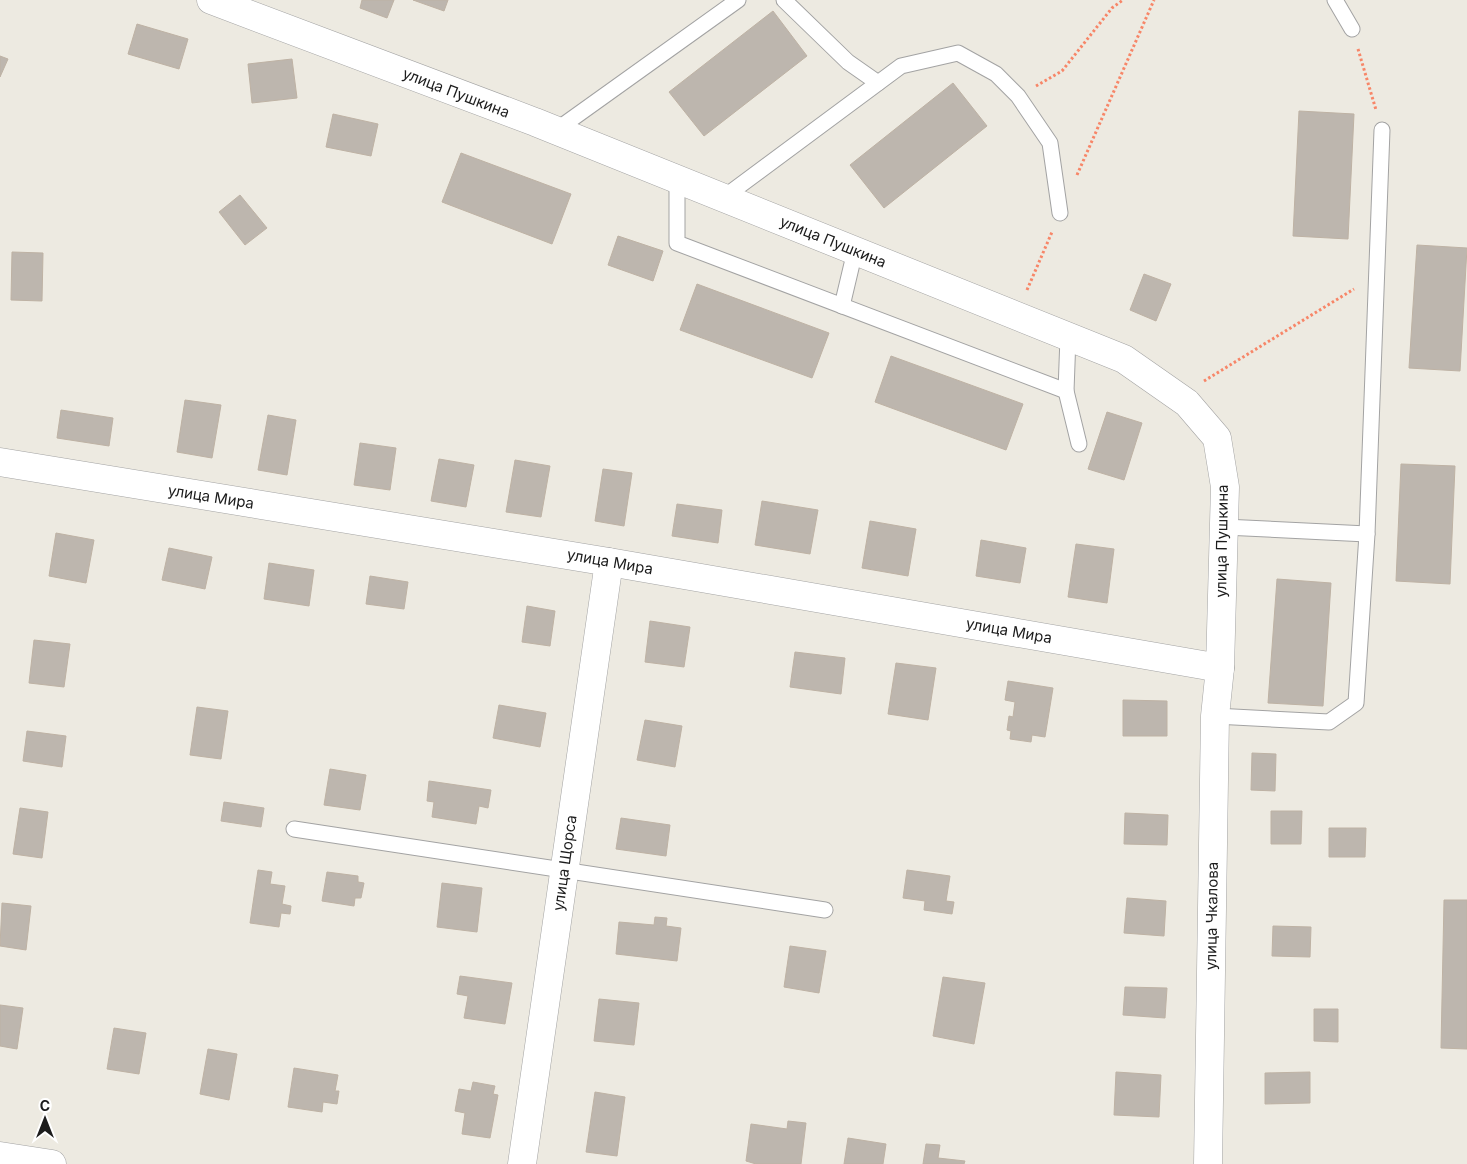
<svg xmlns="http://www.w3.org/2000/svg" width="1467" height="1164" viewBox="0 0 1467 1164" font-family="Inter,sans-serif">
  <rect width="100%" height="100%" fill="#edeae1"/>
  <g fill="#bdb6ae" stroke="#beb2a4">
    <polygon points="362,0 394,0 387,18 360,8"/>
    <polygon points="413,0 448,0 444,11"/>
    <polygon points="773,11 807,56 704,136 669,92"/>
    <polygon points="137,24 188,39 179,69 128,54"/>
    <polygon points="0,56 8,59 0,77"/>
    <polygon points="292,59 297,98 252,103 248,64"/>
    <polygon points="953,83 987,126 884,208 850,165"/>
    <polygon points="1299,111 1354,114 1348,239 1293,236"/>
    <polygon points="333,114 378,124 371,156 326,147"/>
    <polygon points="461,153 571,194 552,244 442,202"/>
    <polygon points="240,195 267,228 245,245 219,212"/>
    <polygon points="618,236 663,251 653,281 608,265"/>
    <polygon points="1417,245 1467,248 1460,371 1409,368"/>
    <polygon points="12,252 43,253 42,301 11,300"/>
    <polygon points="1144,274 1171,284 1156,321 1130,310"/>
    <polygon points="697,284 829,333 812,378 680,330"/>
    <polygon points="891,356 1023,404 1006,450 875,402"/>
    <polygon points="185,400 221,405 212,458 177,452"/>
    <polygon points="61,410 113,418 109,446 57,438"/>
    <polygon points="1107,412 1142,423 1124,480 1088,469"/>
    <polygon points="268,415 296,420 287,475 258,470"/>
    <polygon points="360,443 396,448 390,490 354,485"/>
    <polygon points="439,459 474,465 466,507 431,501"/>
    <polygon points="515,460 550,466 541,517 506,512"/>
    <polygon points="1401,464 1455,466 1450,584 1396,581"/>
    <polygon points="603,469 632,473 624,526 595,521"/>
    <polygon points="762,501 818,510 810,554 755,545"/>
    <polygon points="677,504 722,510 718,543 672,536"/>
    <polygon points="870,521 916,529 908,576 862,568"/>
    <polygon points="56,533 94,540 86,583 49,576"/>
    <polygon points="981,540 1026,548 1020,583 976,576"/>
    <polygon points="1076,544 1114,549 1107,603 1068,597"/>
    <polygon points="169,548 212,557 205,589 162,580"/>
    <polygon points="269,563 314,570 309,606 264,599"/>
    <polygon points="370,576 408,582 404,609 366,604"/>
    <polygon points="1277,579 1331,583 1323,706 1268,703"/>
    <polygon points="527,606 555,611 550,646 522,642"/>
    <polygon points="650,621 690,627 684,667 645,662"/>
    <polygon points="34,640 70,644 64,687 29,683"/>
    <polygon points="795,652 845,658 841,694 790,687"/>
    <polygon points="896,663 936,668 928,720 888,714"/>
    <polygon points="1008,681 1053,688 1045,737 1032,735 1031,742 1010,739 1011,731 1007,730 1009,716 1013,717 1015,702 1005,700"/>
    <polygon points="1123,700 1167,701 1167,736 1123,736"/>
    <polygon points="499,705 546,713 540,747 493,738"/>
    <polygon points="197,707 228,711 221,759 190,755"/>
    <polygon points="645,720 682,726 675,767 637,760"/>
    <polygon points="27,731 66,736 62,767 23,761"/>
    <polygon points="1252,753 1276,754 1275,791 1251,790"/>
    <polygon points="330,769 366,775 360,810 324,805"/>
    <polygon points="429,781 491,790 488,808 479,806 476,824 432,817 434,802 427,801"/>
    <polygon points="224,802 264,808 261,827 221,821"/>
    <polygon points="20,808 48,812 42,858 13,854"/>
    <polygon points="1271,811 1302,811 1301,844 1271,844"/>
    <polygon points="1125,813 1168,815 1167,845 1124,844"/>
    <polygon points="621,818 670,825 666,856 616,849"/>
    <polygon points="1329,828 1366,828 1365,857 1329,857"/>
    <polygon points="258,870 272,872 270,884 285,886 282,904 291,906 290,914 281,913 279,927 250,923"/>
    <polygon points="907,870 950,876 946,901 954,902 952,914 924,910 925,901 903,898"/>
    <polygon points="327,872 358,876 358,882 364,883 361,898 355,898 354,906 322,901"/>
    <polygon points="442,883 482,888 477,932 437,927"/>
    <polygon points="1127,898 1166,901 1164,936 1124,933"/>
    <polygon points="1444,900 1467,900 1467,1049 1441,1048"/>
    <polygon points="2,903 31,906 26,950 0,946"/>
    <polygon points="655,917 667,918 666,926 681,928 677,961 616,954 619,922 654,925"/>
    <polygon points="1273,926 1311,927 1310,957 1272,956"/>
    <polygon points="790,946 826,951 819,993 784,987"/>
    <polygon points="460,976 512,983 505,1024 464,1018 468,996 457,994"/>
    <polygon points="943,977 985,983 974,1044 933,1036"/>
    <polygon points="1125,987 1167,988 1165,1018 1123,1015"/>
    <polygon points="599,999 639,1003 634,1045 594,1041"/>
    <polygon points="0,1005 23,1008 17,1049 0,1046"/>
    <polygon points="1314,1009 1338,1009 1338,1042 1314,1041"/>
    <polygon points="114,1028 146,1033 139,1074 107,1069"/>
    <polygon points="208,1049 237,1054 229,1100 200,1094"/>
    <polygon points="294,1068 338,1075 335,1091 339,1091 337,1104 323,1102 322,1112 288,1107"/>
    <polygon points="1116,1072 1161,1075 1159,1117 1114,1115"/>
    <polygon points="1310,1072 1310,1103 1265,1104 1265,1073"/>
    <polygon points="473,1082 495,1086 493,1094 498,1095 490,1138 462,1134 465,1113 455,1111 459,1089 471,1091"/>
    <polygon points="595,1092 625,1097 617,1156 586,1152"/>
    <polygon points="788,1121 806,1123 801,1164 756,1164 746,1161 751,1124 787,1129"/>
    <polygon points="848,1138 886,1144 883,1164 844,1164"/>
    <polygon points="926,1144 940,1145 938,1158 965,1161 964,1164 923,1164"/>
  </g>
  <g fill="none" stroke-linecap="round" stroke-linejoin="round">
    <g stroke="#a3a3a3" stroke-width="17">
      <g id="service">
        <polyline points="784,0 848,62 878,83"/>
        <polyline points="1335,0 1352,29"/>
        <polyline points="555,131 738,0"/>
        <polyline points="677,180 677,243 1066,391"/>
        <polyline points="723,198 901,66 958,53 996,74 1018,96 1050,143 1060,213"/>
        <polyline points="842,306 855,251"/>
        <polyline points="1068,337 1066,391 1079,444"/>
        <polyline points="1224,527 1367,534"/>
        <polyline points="1215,716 1329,722 1356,703 1367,534 1382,130"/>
        <polyline points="294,829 825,910"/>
      </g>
    </g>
    <g stroke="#a3a3a3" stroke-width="29">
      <g id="minor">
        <polyline points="211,0 535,122 1124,359 1187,403 1217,438 1225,487 1220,668 1215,716 1208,1164"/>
        <polyline points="0,462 609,562 1220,668"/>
        <polyline points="0,1156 52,1164"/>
        <polyline points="522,1164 609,562"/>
      </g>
    </g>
    <g stroke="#f78668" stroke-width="3" stroke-dasharray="2.5 2.5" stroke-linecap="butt">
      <polyline points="1358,49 1376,110"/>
      <polyline points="1036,86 1062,71 1112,8 1123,0"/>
      <polyline points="1077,175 1154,0"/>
      <polyline points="1027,290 1052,232"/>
      <polyline points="1204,381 1354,289"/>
    </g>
    <use href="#service" stroke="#fff" stroke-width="15"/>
    <use href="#minor" stroke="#fff" stroke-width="28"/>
  </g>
  <g text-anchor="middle" stroke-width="4" stroke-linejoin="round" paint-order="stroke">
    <g font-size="15" fill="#1c1c1c" stroke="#fff">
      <text transform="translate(456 93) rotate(21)" y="5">улица Пушкина</text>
      <text transform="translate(833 242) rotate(22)" y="5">улица Пушкина</text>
      <text transform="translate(211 497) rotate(9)" y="5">улица Мира</text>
      <text transform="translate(1222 541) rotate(-89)" y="5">улица Пушкина</text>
      <text transform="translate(610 562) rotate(10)" y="5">улица Мира</text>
      <text transform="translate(1009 631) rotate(10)" y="5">улица Мира</text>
      <text transform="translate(565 863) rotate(-82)" y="5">улица Щорса</text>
      <text transform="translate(1212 916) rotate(-89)" y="5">улица Чкалова</text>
    </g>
  </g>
  <g transform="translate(45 1119)" stroke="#ffffff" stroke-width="4" paint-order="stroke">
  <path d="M0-4L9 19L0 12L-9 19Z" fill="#1c1c1c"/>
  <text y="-8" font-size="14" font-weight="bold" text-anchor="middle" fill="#1c1c1c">С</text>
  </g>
</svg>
